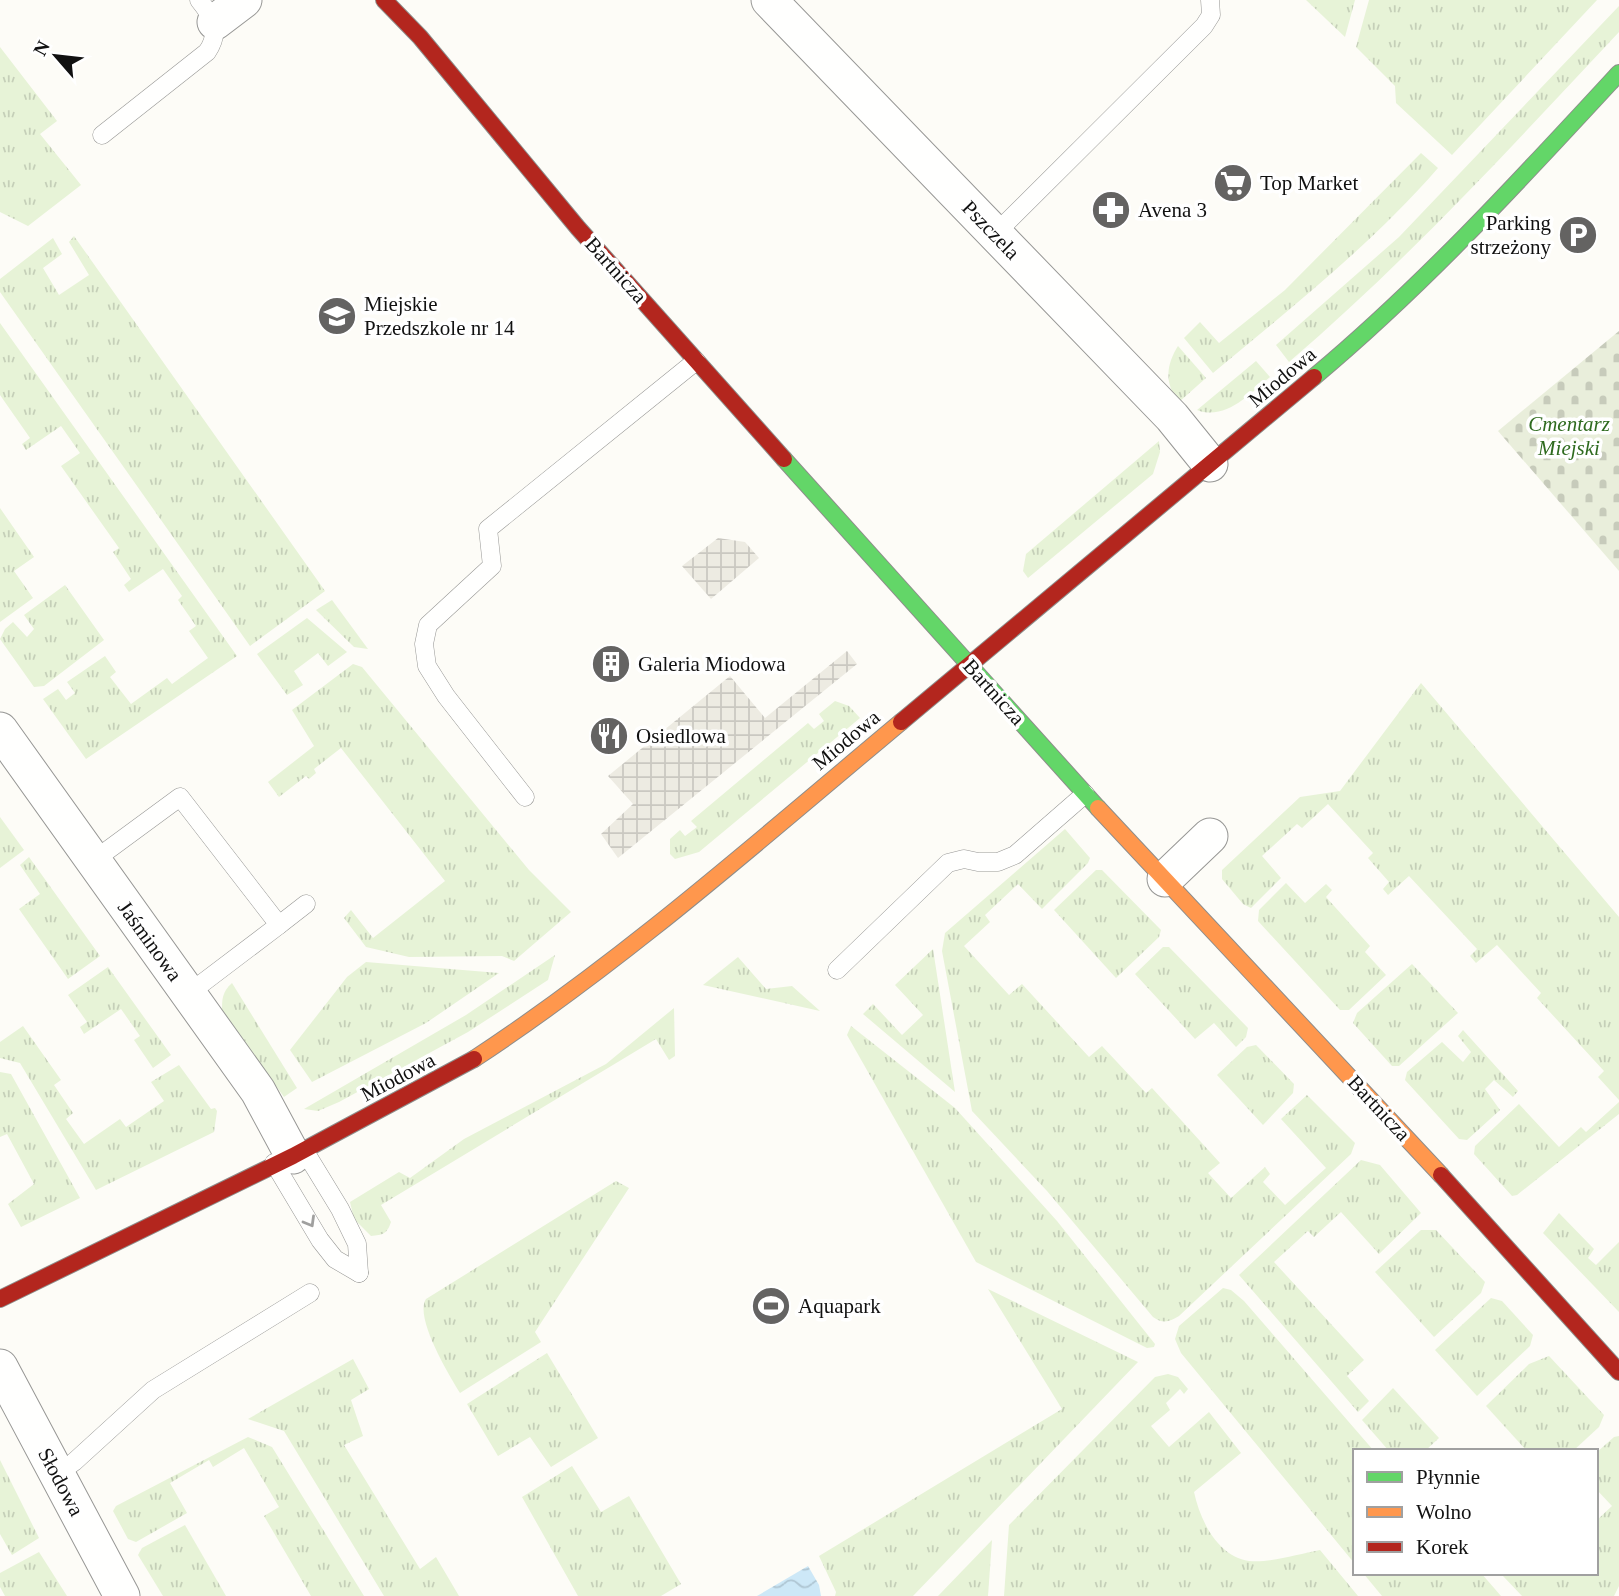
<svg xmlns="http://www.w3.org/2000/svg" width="1619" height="1596" viewBox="0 0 1619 1596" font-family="'Times New Roman',serif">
  <defs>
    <pattern id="grass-tufts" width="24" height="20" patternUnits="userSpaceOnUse" patternTransform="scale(1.75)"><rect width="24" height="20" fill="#e7f3d7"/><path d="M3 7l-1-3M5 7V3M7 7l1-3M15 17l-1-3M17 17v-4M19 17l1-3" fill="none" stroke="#c5cfb8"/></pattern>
    <pattern id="cemetery-stones" width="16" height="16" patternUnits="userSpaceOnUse" patternTransform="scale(1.75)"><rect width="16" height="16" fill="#e9eedb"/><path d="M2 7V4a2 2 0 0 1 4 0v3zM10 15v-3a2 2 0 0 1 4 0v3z" fill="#c7cbbb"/></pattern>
    <pattern id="plaza-grid" width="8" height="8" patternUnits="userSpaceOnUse" patternTransform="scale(1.75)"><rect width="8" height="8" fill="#edebe2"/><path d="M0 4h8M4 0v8" fill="none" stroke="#cac8c1"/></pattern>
    <pattern id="water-waves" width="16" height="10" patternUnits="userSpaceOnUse" patternTransform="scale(1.75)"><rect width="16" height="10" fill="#cde8f7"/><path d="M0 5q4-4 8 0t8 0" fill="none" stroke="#afc6d3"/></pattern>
  </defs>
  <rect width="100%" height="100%" fill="#fdfcf7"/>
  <g fill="url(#grass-tufts)">
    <polygon points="1306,0 1355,0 1345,37"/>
    <polygon points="1369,0 1597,0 1452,155 1396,103 1395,86 1356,47"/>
    <path d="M1619,6V32C1512,146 1408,260 1289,362L1276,345L1399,237Z"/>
    <polygon points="0,47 57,121 40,134 81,185 28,226 0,212"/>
    <path d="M1421,153L1438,168C1371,245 1291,308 1213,373L1184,338L1200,322L1219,343L1285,290Z"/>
    <polygon points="74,236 325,591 250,646 0,292 0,279 53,238 62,254 43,268 59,295 89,275 69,242"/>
    <polygon points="0,323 237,656 86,759 43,699 58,689 66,700 75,693 67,682 105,656 116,672 110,677 131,704 167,678 172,684 208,658 189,631 196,626 178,600 182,596 163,569 129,592 124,585 131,579 113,552 119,548 61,466 80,453 61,426 26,450 22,444 30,438 0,395"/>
    <path d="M1178,346L1206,378L1179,402C1164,384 1166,365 1178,346Z"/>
    <path d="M1256,361L1270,377C1250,394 1225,421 1197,410Z"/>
    <polygon points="1159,441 1160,452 1153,474 1028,578 1023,571 1026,554"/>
    <polygon points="0,508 34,557 14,571 33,598 0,622"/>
    <polygon points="65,585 104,640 44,686 34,687 0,639 5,629 13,622 27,637 34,629 24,615"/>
    <polygon points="332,600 368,649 354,647 316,610"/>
    <polygon points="307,618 347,652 328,666 318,653 294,671 303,685 287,695 257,654"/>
    <polygon points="353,664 362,667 529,870 571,912 514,961 502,956 409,957 366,947 344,918 351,910 373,938 445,881 341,748 314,769 316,773 309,779 306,776 279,797 268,782 314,746 292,710"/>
    <polygon points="1421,683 1619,917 1619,1100 1598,1077 1604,1071 1537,998 1541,993 1497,945 1476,963 1470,956 1477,949 1409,876 1388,895 1383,889 1389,882 1368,858 1373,853 1328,804 1302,828 1297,824 1262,856 1281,878 1251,908 1243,904 1222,879 1222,870 1300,797 1340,791"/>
    <polygon points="835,701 849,706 860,718 699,852 675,859 670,854 670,839 680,830 685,836 697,827 691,821 808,723 814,729 824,721 819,714"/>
    <polygon points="0,817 24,850 0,868"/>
    <path d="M1065,829L1090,858L1088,863L1042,909L1018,884L985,915L990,922L964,946L1009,995L1022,984L1089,1057L1102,1046L1146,1093L1152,1088L1220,1163L1208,1173L1231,1198L1265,1167L1270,1174L1263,1182L1285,1205L1326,1168L1281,1119L1307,1095L1355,1143L1351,1154L1179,1316C1169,1322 1163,1324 1153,1317L1047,1191L972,1111L942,951L945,933Z"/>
    <polygon points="29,857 100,956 68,979 19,909 40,894 20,865"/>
    <polygon points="1096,870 1102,870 1161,930 1159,937 1116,978 1054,910"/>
    <polygon points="1286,883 1305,903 1326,884 1332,890 1326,897 1370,946 1365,952 1386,975 1349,1010 1340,1010 1258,921 1259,910"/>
    <polygon points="1163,947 1169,947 1248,1028 1246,1037 1236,1047 1214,1023 1195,1039 1135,974"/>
    <polygon points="933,949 955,1092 863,1014 873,1004 902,1035 923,1015 895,985"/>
    <polygon points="555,955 548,980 468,1032 339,1102 318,1111 304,1109 466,1015"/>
    <polygon points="738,957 766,989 792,986 820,1011 703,985"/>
    <polygon points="366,962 499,973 426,1023 312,1082 290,1050 347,977"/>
    <polygon points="1412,964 1458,1013 1399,1066 1392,1066 1353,1023 1357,1013"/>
    <polygon points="108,967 171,1055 153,1068 134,1040 140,1036 121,1009 84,1034 80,1027 87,1022 68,995"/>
    <path d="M232,983L297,1088L284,1097L222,1011C222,999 222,992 232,983Z"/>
    <path d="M674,1008L675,1056L669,1060L656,1039L381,1205L391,1222C387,1234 383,1235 371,1236L354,1219L350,1202L399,1172L410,1178L464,1139L606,1064Z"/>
    <polygon points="23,1026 61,1080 54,1085 73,1113 66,1119 84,1144 120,1119 126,1127 164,1101 151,1082 179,1065 211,1109 215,1108 217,1111 214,1132 96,1190 20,1063 0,1058 0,1042"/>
    <polygon points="851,1026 955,1108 1057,1221 1155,1344 1154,1347 1147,1348 976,1262 847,1035"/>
    <polygon points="1463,1030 1518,1091 1513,1097 1494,1080 1485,1089 1500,1110 1467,1140 1459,1139 1405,1080 1407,1072 1442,1042 1463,1062 1471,1052 1458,1036"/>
    <polygon points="1256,1045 1294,1084 1293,1093 1263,1125 1217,1075 1247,1047"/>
    <polygon points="0,1072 11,1074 80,1198 21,1227 8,1204 34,1184 7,1134 0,1137"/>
    <polygon points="1619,1102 1619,1114 1517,1195 1512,1196 1474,1154 1475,1146 1519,1104 1559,1147 1581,1127 1586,1132"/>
    <polygon points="1361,1160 1380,1165 1421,1213 1379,1254 1341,1212 1314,1237 1308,1231 1274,1262 1364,1360 1347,1376 1369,1401 1358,1412 1239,1275"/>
    <path d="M616,1181L629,1188L535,1332L541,1342L460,1393C449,1375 414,1317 426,1299Z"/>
    <polygon points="1559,1213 1594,1249 1588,1258 1596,1265 1619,1242 1619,1312 1543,1233"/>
    <polygon points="1421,1230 1436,1230 1485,1282 1481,1293 1434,1337 1375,1272"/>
    <polygon points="1223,1288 1231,1290 1244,1301 1374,1451 1355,1451 1355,1564 1181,1353 1175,1339 1179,1326"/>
    <polygon points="988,1289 1138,1362 913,1596 835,1596 836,1592 819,1556 1062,1409"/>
    <polygon points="1491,1298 1502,1301 1533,1335 1530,1346 1477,1396 1435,1350"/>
    <polygon points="547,1353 598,1438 551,1467 530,1437 498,1456 467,1404"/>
    <polygon points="1549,1356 1604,1415 1599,1427 1573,1451 1527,1451 1486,1406 1529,1364"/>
    <polygon points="353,1359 369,1389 351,1400 363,1436 344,1445 420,1569 436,1557 459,1596 384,1596 284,1431 248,1419"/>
    <path d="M1168,1374L1178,1377L1188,1389L1184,1394L1180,1389L1166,1403L1170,1410L1151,1426L1169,1447L1209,1412L1241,1453L1194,1492C1200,1520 1217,1556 1249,1561C1271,1563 1298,1554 1320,1550L1358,1596H1004L1009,1525L1155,1377Z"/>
    <polygon points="1393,1388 1439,1438 1425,1451 1389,1451 1362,1420"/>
    <polygon points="1619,1436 1619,1586 1614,1596 1522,1596 1503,1576 1506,1573 1596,1573 1596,1521 1612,1506 1596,1489 1596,1453 1614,1437"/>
    <polygon points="248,1437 272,1447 364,1596 311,1596 264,1516 279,1507 244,1448 213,1467 209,1460 170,1483 187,1513 136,1542 128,1539 113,1511 116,1506"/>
    <polygon points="0,1460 39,1538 12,1555 0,1534"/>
    <polygon points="572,1466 601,1512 629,1496 681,1584 661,1596 578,1596 522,1497"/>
    <polygon points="185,1525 226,1596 163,1596 138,1555 142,1548"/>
    <polygon points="992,1540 988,1596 938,1596"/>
    <polygon points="39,1552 67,1596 5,1596 0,1587 0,1573"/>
    <polygon points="1363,1573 1481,1573 1501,1596 1382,1596"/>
  </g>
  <polygon fill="url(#cemetery-stones)" points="1619,331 1619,571 1498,431"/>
  <g fill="url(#plaza-grid)">
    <polygon points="718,538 745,542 759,558 711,599 682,566"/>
    <polygon points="847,651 857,664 618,858 601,834 633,804 608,776 730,676 765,718"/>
  </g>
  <polygon fill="url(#water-waves)" points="808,1566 819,1585 821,1596 757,1596"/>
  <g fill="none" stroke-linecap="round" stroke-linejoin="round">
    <g stroke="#979795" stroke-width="19">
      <g id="lane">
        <path d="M102,135L207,52C221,32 213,17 199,0"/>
        <polyline points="995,234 1204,26 1211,15 1210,0"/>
        <polyline points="525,797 446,696 427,666 424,644 428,625 492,566 488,529 696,361"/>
        <polyline points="93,861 180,797 279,925 188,994"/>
        <polyline points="279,925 306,904"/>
        <polyline points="837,970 948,863 964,859 978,862 998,862 1015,855 1085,794"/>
        <polyline points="304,1150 340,1209 357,1244 359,1273"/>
        <polyline points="274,1163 320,1240 335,1259 359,1273"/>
        <polyline points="57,1474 74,1462 153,1390 310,1293"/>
      </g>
    </g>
    <g stroke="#979795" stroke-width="37">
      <g id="street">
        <polyline points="769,0 1172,417 1210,464"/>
        <polyline points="215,22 244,0"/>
        <polyline points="0,730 258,1091 293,1156"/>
        <polyline points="1165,879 1210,836"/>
        <polyline points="0,1367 122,1596"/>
      </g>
    </g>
    <g stroke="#8e8d8b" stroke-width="18">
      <g id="fast">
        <path d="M1314,377C1424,285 1522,178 1619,73"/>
        <polyline points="784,459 1098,808"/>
      </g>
    </g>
    <g stroke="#8e8d8b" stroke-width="18">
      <g id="slow">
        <polyline points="1098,808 1441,1175"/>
        <path d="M474,1059C626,959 762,838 901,722"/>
      </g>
    </g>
    <g stroke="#8e8d8b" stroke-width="18">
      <g id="jam">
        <polyline points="384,0 420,37 578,228 784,459"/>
        <polyline points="901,722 1314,377"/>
        <polyline points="1441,1175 1619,1372"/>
        <polyline points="0,1299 293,1156 474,1059"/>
      </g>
    </g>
    <use href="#lane" stroke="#fffffe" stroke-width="18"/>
    <use href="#street" stroke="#fffffe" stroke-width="35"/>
    <use href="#fast" stroke="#63d668" stroke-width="16"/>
    <use href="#slow" stroke="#ff974d" stroke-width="16"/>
    <use href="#jam" stroke="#b3261e" stroke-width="16"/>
  </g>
  <defs><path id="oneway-chevron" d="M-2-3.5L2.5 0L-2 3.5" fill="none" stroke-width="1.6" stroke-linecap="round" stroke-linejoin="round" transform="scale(1.75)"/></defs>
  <use stroke="#a0a09f" href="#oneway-chevron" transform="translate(310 1222) rotate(60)"/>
  <defs>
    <g id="supermarket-disc" transform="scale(2.0125)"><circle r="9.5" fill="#646362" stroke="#fff"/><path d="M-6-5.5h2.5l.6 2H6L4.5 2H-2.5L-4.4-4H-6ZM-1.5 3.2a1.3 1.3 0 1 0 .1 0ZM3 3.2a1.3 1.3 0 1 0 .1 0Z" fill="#fff"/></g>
    <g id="pharmacy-disc" transform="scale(2.0125)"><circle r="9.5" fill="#646362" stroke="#fff"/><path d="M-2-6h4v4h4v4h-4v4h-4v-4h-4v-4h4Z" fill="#fff"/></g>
    <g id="parking-disc" transform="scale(2.0125)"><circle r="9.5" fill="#646362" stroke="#fff"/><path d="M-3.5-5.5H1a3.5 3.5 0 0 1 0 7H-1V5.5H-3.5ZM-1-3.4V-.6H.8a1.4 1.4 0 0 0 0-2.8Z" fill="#fff"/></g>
    <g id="school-disc" transform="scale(2.0125)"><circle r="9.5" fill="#646362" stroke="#fff"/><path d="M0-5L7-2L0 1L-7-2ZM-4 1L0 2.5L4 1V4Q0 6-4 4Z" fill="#fff"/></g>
    <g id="building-disc" transform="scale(2.0125)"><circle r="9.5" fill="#646362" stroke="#fff"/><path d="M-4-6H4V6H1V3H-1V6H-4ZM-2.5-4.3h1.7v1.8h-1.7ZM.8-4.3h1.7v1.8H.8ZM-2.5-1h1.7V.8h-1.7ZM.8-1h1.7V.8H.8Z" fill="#fff"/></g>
    <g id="restaurant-disc" transform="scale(2.0125)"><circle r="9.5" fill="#646362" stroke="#fff"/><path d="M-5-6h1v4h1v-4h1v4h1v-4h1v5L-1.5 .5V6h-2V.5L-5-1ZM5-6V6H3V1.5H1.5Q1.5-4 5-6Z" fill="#fff"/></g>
    <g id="stadium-disc" transform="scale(2.0125)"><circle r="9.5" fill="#646362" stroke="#fff"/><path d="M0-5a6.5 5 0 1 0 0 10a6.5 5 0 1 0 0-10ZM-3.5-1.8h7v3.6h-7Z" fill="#fff"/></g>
  </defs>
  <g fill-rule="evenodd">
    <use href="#supermarket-disc" x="1233" y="183"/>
    <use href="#pharmacy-disc" x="1111" y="210"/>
    <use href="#parking-disc" x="1578" y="235"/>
    <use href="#school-disc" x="337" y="316"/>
    <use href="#building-disc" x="611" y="664"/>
    <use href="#restaurant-disc" x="609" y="736"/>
    <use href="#stadium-disc" x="771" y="1306"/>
  </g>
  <g text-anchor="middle" stroke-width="7" stroke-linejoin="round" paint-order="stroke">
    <g font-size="21" fill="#111" stroke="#fff" text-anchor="start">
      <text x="1260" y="190">Top Market</text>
      <text x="1138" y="217">Avena 3</text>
      <text x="1551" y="230" text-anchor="end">Parking<tspan x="1551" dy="24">strzeżony</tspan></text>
      <text x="364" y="311">Miejskie<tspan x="364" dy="24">Przedszkole nr 14</tspan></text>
      <text x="638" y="671">Galeria Miodowa</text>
      <text x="636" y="743">Osiedlowa</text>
      <text x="798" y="1313">Aquapark</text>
    </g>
    <g font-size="21" fill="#111" stroke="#fff">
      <text transform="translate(991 230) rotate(46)" y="7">Pszczela</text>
      <text transform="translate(616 270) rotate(48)" y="7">Bartnicza</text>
      <text transform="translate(1282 377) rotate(-40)" y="7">Miodowa</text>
      <text transform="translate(994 692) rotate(48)" y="7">Bartnicza</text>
      <text transform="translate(846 740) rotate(-40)" y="7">Miodowa</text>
      <text transform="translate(150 941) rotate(54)" y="7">Jaśminowa</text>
      <text transform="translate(398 1077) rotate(-28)" y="7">Miodowa</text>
      <text transform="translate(1379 1108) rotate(47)" y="7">Bartnicza</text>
      <text transform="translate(61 1482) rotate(62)" y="7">Słodowa</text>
    </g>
    <g font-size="21" font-style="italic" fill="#2f6b1f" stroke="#fff">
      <text x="1569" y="431">Cmentarz<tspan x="1569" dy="24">Miejski</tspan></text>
    </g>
  </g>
  <rect x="1353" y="1449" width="245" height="126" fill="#ffffff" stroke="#a0a0a0" stroke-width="2"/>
  <rect x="1367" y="1472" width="35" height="10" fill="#63d668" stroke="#a0a0a0" stroke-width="2"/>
  <text x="1416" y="1484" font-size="21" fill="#111111">Płynnie</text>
  <rect x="1367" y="1507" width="35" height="10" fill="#ff974d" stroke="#a0a0a0" stroke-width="2"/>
  <text x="1416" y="1519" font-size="21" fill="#111111">Wolno</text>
  <rect x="1367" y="1542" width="35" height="10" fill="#b3261e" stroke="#a0a0a0" stroke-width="2"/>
  <text x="1416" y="1554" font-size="21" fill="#111111">Korek</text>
  <g transform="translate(56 56) rotate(298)" stroke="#ffffff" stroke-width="5" paint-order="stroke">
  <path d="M0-5L12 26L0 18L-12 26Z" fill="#111111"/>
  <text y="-10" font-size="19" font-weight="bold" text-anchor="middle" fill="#111111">N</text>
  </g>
</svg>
